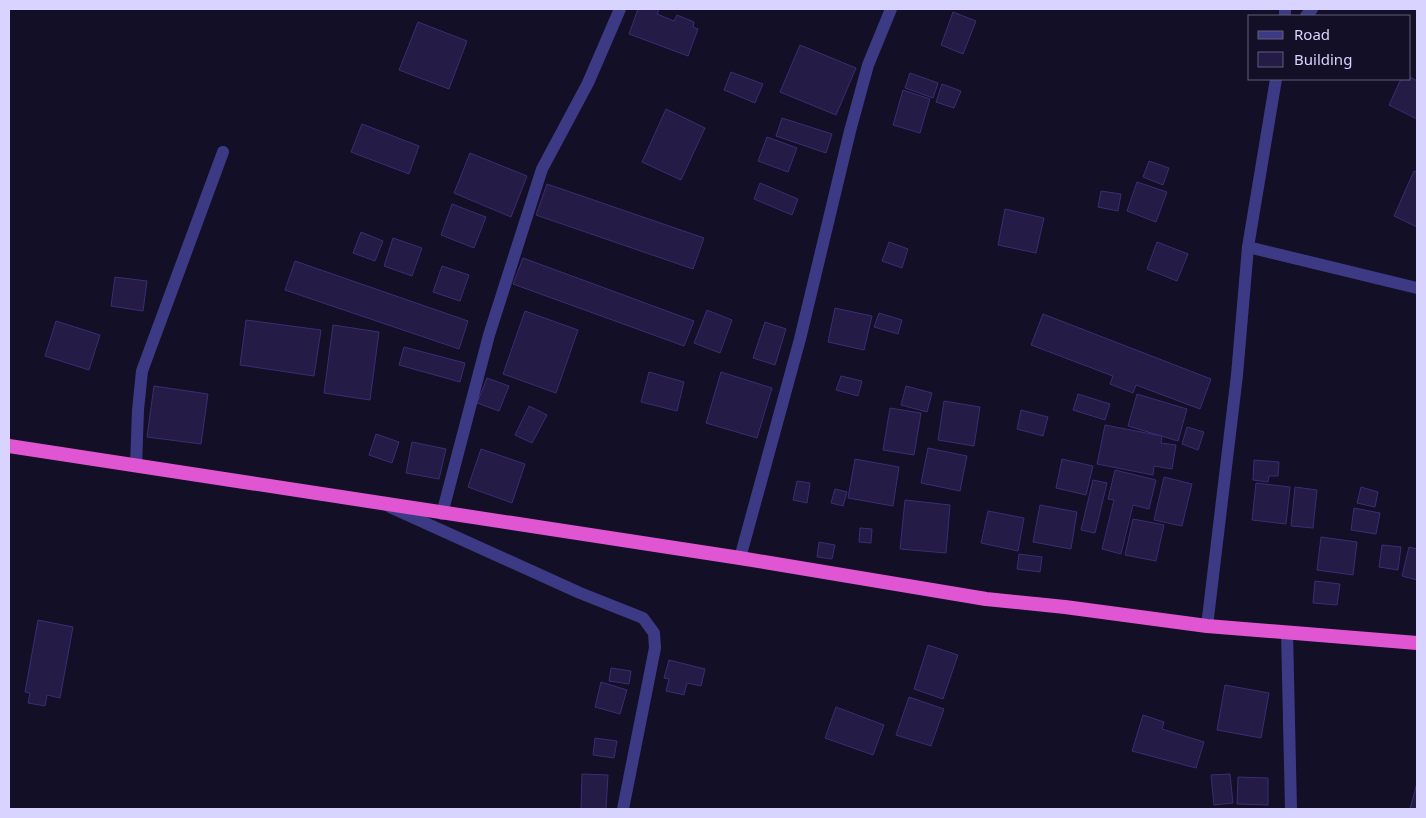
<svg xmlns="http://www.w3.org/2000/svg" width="1426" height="818" viewBox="0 0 1426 818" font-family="'Noto Sans',sans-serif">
  <rect width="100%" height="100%" fill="#130f26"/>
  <g fill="#241b47" stroke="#3b2d73">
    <polygon points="638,9 659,9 657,14 674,21 677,15 694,22 693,27 698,29 688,56 629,34"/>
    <polygon points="953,12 976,21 963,54 941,45"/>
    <polygon points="418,22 467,41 449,89 399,70"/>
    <polygon points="800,45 856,68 836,115 780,92"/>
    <polygon points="731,72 763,84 755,103 724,90"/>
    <polygon points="910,73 938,83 933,98 905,88"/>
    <polygon points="1410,77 1417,81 1417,119 1389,105 1401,79 1410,79"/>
    <polygon points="942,84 961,91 954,108 936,102"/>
    <polygon points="903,90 930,99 920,133 893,125"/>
    <polygon points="666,109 705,128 681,180 642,162"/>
    <polygon points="782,118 832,134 826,153 776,136"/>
    <polygon points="362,124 419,146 409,174 351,152"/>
    <polygon points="767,137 797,148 788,172 758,161"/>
    <polygon points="470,153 527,176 511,217 454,193"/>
    <polygon points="1149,161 1169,168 1163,185 1143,177"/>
    <polygon points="1414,171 1417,172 1417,227 1394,216"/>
    <polygon points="1137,182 1167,192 1156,222 1127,211"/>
    <polygon points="760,183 798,199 792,215 754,199"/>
    <polygon points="547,184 704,238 693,269 536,215"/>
    <polygon points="1101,191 1121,194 1118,211 1098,207"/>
    <polygon points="452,204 486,217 474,248 441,235"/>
    <polygon points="1005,209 1044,218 1036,253 998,245"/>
    <polygon points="361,232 383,241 375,261 353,253"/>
    <polygon points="393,238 422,248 412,276 384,266"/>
    <polygon points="889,242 908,249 902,268 882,261"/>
    <polygon points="1157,242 1188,254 1177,281 1147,269"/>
    <polygon points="523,258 694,321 684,346 513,284"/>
    <polygon points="295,261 468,321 459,349 285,290"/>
    <polygon points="442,266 469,275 460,301 433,292"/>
    <polygon points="115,277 147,281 143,311 111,306"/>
    <polygon points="835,308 872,316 864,350 828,342"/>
    <polygon points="707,310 732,320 720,353 694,343"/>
    <polygon points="525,311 578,330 556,393 503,374"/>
    <polygon points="879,313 902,320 898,334 874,327"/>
    <polygon points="1043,314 1211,379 1200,409 1136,385 1133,393 1110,384 1113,376 1031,345"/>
    <polygon points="246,320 321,330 314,376 240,365"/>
    <polygon points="56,321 100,335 89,370 45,356"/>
    <polygon points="765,322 786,329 775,365 753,358"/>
    <polygon points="333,325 379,332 370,400 324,393"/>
    <polygon points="404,347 465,363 460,382 399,365"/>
    <polygon points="649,372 684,382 677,411 641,402"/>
    <polygon points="721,372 772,388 757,438 706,423"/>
    <polygon points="841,376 862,381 858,396 836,390"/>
    <polygon points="487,378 509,386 499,411 477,403"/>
    <polygon points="154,386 208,394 201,444 147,437"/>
    <polygon points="906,386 932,393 927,412 901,405"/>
    <polygon points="1078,394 1110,404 1105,420 1073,410"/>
    <polygon points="1137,394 1187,409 1178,441 1128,426"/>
    <polygon points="944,401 980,407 974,446 938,440"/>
    <polygon points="529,406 547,415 532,443 515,435"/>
    <polygon points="890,408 921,413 914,455 883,450"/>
    <polygon points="1021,410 1048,417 1043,436 1017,429"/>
    <polygon points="1105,425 1162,436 1161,443 1176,445 1172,469 1154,466 1153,475 1097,464"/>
    <polygon points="1187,427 1204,432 1198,450 1182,444"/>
    <polygon points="376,434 399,442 392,463 369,455"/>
    <polygon points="412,442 446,449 439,479 406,473"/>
    <polygon points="928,448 967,456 960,491 921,483"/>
    <polygon points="481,449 525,464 512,503 468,487"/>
    <polygon points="855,459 899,467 893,506 848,498"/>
    <polygon points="1062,459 1093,466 1086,495 1056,488"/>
    <polygon points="1254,460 1279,462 1278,476 1269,476 1268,482 1253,480"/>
    <polygon points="1115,470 1156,480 1149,509 1133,505 1121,554 1102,549 1114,500 1108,499"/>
    <polygon points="1164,477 1192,484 1182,526 1154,520"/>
    <polygon points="1093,480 1107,483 1095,533 1081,530"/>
    <polygon points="797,481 810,483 807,503 793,500"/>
    <polygon points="1256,483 1290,487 1286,524 1252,520"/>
    <polygon points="1295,487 1317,490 1313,528 1291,526"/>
    <polygon points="1361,487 1378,492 1375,507 1357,503"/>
    <polygon points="835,489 847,492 843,506 831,503"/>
    <polygon points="905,500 950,505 946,553 900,549"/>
    <polygon points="1040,505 1077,512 1071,549 1033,542"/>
    <polygon points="1354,508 1380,513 1376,534 1351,530"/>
    <polygon points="988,511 1024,518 1018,551 981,543"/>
    <polygon points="1133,519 1164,525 1156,561 1125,555"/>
    <polygon points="860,528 872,529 871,543 859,542"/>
    <polygon points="1321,537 1357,542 1353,575 1317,570"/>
    <polygon points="819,542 835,545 832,559 817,557"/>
    <polygon points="1382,545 1401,547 1398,570 1379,567"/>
    <polygon points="1409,547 1417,549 1417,580 1402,576"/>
    <polygon points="1019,554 1042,557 1040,572 1017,569"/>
    <polygon points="1315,581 1340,584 1337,605 1313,603"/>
    <polygon points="38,620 73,627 60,698 47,695 45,706 28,703 30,693 25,692"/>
    <polygon points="928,645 958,655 943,699 914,689"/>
    <polygon points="669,660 705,669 701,686 687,683 684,695 666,691 669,679 664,678"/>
    <polygon points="611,668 631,671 629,684 609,681"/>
    <polygon points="601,682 627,690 620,714 595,707"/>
    <polygon points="1225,685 1269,693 1261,738 1217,730"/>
    <polygon points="909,697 944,709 931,746 896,735"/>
    <polygon points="836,707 884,725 873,755 825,738"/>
    <polygon points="1143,715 1164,722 1162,729 1204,742 1196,768 1132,751"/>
    <polygon points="595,738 617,741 614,758 593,755"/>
    <polygon points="582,774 608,775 606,809 581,809"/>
    <polygon points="1230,774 1233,803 1214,805 1211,775"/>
    <polygon points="1238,777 1268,778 1268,805 1237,804"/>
    <polygon points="1417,783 1417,809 1410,809"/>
  </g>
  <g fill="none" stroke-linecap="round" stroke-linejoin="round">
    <g stroke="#3d3a85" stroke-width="12">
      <polyline points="1306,16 1312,9"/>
      <polyline points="136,466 138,410 142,371 223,152"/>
    </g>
    <g stroke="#3d3a85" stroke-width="12">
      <polyline points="1285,16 1285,9"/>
      <polyline points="1248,247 1417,288"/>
      <polyline points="390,507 580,593 643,618 654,633 655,648 623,809"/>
      <polyline points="442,514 489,335 542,169 588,83 620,9"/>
      <polyline points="740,558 800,339 850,131 868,65 891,9"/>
      <polyline points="1207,626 1237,375 1248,247 1276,79"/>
      <polyline points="1287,632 1291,809"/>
    </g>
    <polyline stroke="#e055d1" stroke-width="14" points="9,446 740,558 986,599 1065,607 1207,626 1417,643"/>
  </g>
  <rect width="1426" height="818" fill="none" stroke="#d9d4ff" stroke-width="20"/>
  <rect x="1248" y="15" width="162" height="65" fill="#130f26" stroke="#625e7d"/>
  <rect x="1258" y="31" width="25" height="8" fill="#3d3a85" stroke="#625e7d"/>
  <text x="1294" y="40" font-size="15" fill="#d9d4ff">Road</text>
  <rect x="1258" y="52" width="25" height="15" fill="#241b47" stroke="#625e7d"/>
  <text x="1294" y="65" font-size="15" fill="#d9d4ff">Building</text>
</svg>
